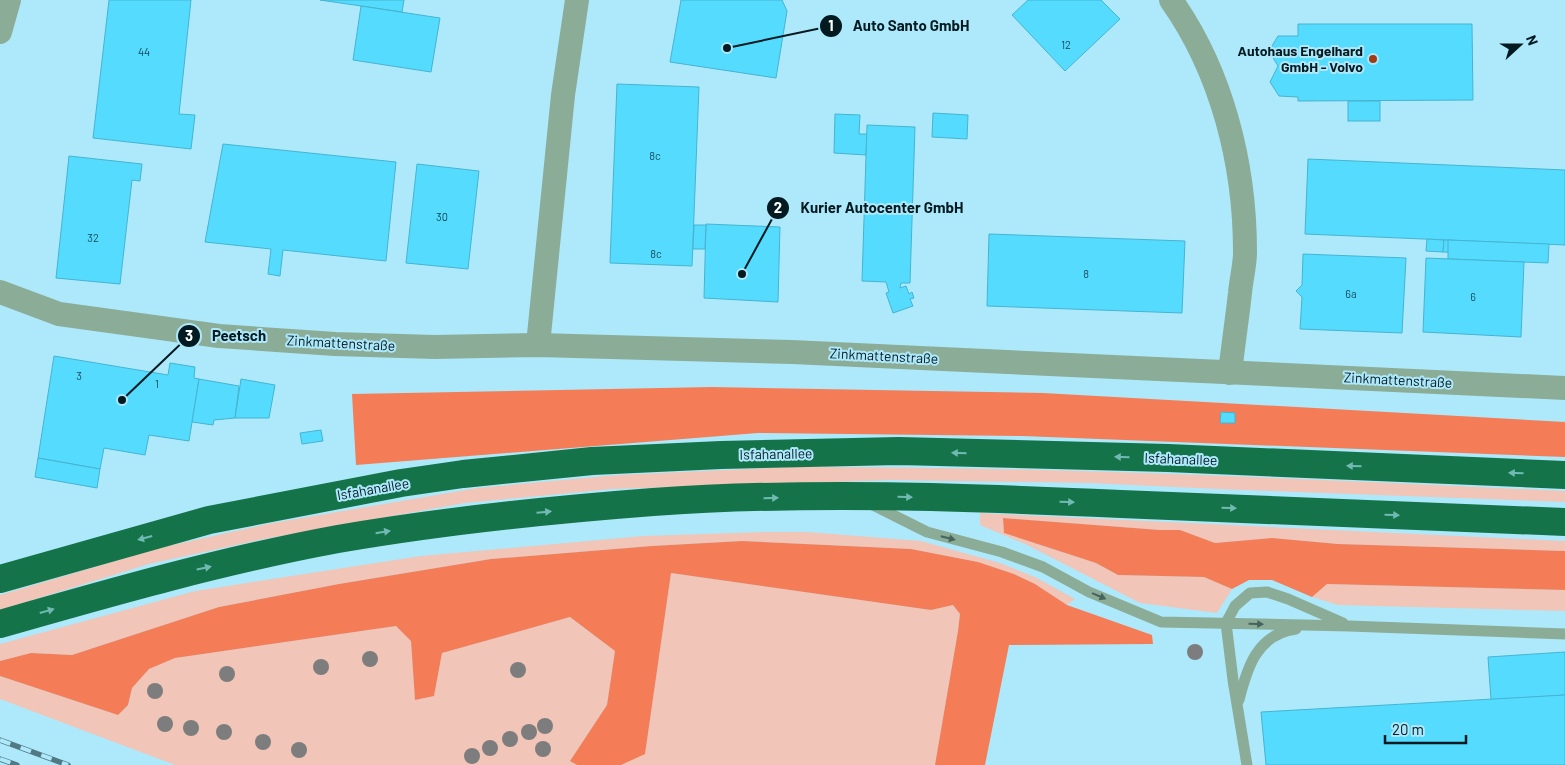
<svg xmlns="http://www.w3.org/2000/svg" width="1565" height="765" viewBox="0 0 1565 765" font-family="Barlow,sans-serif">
  <rect width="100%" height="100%" fill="#aee9fb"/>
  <g fill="#f1c5b7">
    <path d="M789,467C1048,466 1306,479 1565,491V502L1217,489L1090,483L893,480L612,489L465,503L264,539L149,564L0,610V595L159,548L267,524L477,488L617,475Z"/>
    <polygon points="980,513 1565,541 1565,551 1338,544 1272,538 1215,543 1180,530 1160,530 1003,518 1004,533 1096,563 1118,575 1204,577 1232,589 1217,613 1140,603 1027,545 980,525"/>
    <polygon points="767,532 807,532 921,541 1000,563 1035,577 1075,599 1067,605 1035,584 1014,574 978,562 911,549 742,541 652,546 491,559 339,584 219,607 72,655 31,653 0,661 0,644 195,591 421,556 643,536"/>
    <polygon points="671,573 931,610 953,605 960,614 958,631 935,765 621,765 645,753"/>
    <polygon points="1327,584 1565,590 1565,611 1338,605 1312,597"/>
    <polygon points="570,617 615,651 607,705 570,761 577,765 175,765 0,699 0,676 118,715 128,705 132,688 149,669 175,658 396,626 411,641 415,700 434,696 442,653"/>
  </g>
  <g fill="#f47d57">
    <polygon points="712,387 1043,393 1565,422 1565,457 1022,436 758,433 356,465 352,394"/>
    <polygon points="1003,518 1160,530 1180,530 1215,543 1272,538 1338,544 1565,551 1565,590 1327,584 1312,597 1272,580 1249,580 1232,589 1204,577 1118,575 1096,563 1004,533"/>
    <polygon points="742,541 911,549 978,562 1014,574 1035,584 1067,605 1152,635 1153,644 1009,645 985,765 935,765 958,631 960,614 953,605 931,610 671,573 645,754 621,765 577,765 570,761 607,705 615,651 570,617 442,653 434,696 415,700 411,641 396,626 175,658 149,669 132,688 128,705 118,715 0,676 0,661 31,653 72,655 219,607 339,584 491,559 652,546"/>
  </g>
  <g fill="#55dbfe" stroke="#45b4d1">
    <polygon points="109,0 191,0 179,114 195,115 191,149 93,138"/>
    <polygon points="320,0 404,0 402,12"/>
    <polygon points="681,0 782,0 787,11 776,78 670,62"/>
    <polygon points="1028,0 1101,0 1120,19 1065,71 1012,15"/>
    <polygon points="361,6 440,18 431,72 353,60"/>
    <polygon points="1298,24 1472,24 1473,100 1298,101 1298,97 1279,96 1270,82 1278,66 1269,51 1278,36 1298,36"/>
    <polygon points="617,84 699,87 692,266 610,263"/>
    <rect x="1348" y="101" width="32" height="20"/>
    <polygon points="933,113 968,115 967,139 932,137"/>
    <polygon points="835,114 860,115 859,134 867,134 866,155 834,153"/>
    <polygon points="867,125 915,127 910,283 901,283 900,288 906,286 909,294 912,292 914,298 910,299 913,306 893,313 886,293 889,292 886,282 862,281"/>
    <polygon points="223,144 396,162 386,261 283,250 280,276 268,274 271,249 205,242"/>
    <polygon points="69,156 142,164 140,181 132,180 120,284 56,278"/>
    <polygon points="1308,159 1565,170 1565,245 1305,234"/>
    <polygon points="417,164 479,171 468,269 406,263"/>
    <polygon points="706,224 780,227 778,302 704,298"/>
    <polygon points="694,225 706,225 705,249 693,249"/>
    <polygon points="989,234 1185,241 1182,313 987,306"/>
    <polygon points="1427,239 1444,240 1443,252 1426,251"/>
    <polygon points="1444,240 1468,241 1468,253 1443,252"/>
    <polygon points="1448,240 1549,244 1548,263 1448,259"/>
    <polygon points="1303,254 1406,258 1402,333 1300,329 1302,297 1296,291 1302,285"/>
    <polygon points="1426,258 1524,262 1521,337 1423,332"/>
    <polygon points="54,356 168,375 170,363 195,367 194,378 199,379 189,441 149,435 145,455 104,448 100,469 38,458"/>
    <polygon points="199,379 239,386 235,418 214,420 213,425 192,422"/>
    <polygon points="241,379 275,385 269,418 235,418"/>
    <polygon points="1221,412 1235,413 1235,423 1220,423"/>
    <polygon points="321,430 323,441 302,444 300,433"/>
    <polygon points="38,458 100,469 97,488 35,477"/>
    <polygon points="1565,652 1565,695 1491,700 1488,657"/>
    <polygon points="1565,695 1565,765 1266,765 1261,712"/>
  </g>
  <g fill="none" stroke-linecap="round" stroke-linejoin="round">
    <g stroke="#8bad98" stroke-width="11">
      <polyline points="869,503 927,532 1002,552 1043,567 1089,592 1161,622 1349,626 1565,634"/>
      <path d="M1239,700C1247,668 1257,634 1296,629"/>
      <polyline points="1247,765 1233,680 1226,623 1235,606 1250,593 1267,592 1288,599 1343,623"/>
    </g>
    <g stroke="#8bad98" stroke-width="24">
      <path d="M1171,0C1222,72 1245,164 1245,252C1245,266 1241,280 1240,293C1237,320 1233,346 1230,373"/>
      <polyline points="0,32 9,0"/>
      <polyline points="0,292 59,314 219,336 335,344 435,347 538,345 792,352 1565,388"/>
      <polyline points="538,345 563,95 577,0"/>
    </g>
    <g stroke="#15734a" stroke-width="28">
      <polyline points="0,579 209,520 401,483 463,474 592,461 721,455 899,451 1168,458 1565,475"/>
      <path d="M0,624C112,592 224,560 338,539C442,521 548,510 653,502C809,491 966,497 1121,504C1269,510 1417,516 1565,522"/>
    </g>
    <g stroke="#517984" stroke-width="5.5">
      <g id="rail">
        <polyline points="0,740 68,765"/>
        <polyline points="0,759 17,765"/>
      </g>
    </g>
    <use href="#rail" stroke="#aee9fb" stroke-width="4" stroke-dasharray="11" stroke-linecap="butt"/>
  </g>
  <g fill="#7c7d7c">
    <circle cx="1195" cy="652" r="8"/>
    <circle cx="370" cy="659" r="8"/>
    <circle cx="321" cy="667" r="8"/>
    <circle cx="518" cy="670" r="8"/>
    <circle cx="227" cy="674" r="8"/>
    <circle cx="155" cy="691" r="8"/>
    <circle cx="165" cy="724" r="8"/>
    <circle cx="545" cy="726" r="8"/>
    <circle cx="191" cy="728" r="8"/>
    <circle cx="224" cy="732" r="8"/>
    <circle cx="529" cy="732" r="8"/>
    <circle cx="510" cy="739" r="8"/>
    <circle cx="263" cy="742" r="8"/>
    <circle cx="490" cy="748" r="8"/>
    <circle cx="543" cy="749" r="8"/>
    <circle cx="299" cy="750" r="8"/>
    <circle cx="472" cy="756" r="8"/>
  </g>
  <defs><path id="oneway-solid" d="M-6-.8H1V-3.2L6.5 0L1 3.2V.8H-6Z" transform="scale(1.25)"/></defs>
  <g fill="#71bab4">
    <use href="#oneway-solid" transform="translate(959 453) rotate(-179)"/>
    <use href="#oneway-solid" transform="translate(1122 457) rotate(-179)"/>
    <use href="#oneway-solid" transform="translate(1354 466) rotate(-178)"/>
    <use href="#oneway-solid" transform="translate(1516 473) rotate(-178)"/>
    <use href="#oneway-solid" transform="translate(905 497) rotate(1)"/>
    <use href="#oneway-solid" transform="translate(771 498) rotate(-1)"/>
    <use href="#oneway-solid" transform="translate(1067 502) rotate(2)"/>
    <use href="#oneway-solid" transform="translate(1229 508) rotate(2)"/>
    <use href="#oneway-solid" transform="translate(544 512) rotate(-5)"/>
    <use href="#oneway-solid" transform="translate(1392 515) rotate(2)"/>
    <use href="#oneway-solid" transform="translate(383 532) rotate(-9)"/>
    <use href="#oneway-solid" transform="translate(145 538) rotate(165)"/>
    <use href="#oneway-solid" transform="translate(204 568) rotate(-12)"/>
    <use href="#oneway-solid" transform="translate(47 611) rotate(-16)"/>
  </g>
  <g fill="#47645c">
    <use href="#oneway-solid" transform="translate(948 538) rotate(14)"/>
    <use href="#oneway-solid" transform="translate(1099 596) rotate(23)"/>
    <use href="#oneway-solid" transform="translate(1256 624) rotate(2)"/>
  </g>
  <circle fill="#a03a14" stroke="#aee9fb" stroke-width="2" cx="1373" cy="59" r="5"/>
  <g text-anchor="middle" stroke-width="4" stroke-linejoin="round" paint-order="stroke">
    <g font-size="11" fill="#184a58">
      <text x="1066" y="49">12</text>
      <text x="144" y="56">44</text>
      <text x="655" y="160">8c</text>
      <text x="442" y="221">30</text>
      <text x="93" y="242">32</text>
      <text x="656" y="258">8c</text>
      <text x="1086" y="278">8</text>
      <text x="1351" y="298">6a</text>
      <text x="1473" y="301">6</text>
      <text x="79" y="380">3</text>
      <text x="157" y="388">1</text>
    </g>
    <g font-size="14" font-weight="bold" fill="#031a20" stroke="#aee9fb" text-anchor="end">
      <text x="1363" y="56">Autohaus Engelhard<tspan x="1363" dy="16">GmbH - Volvo</tspan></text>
    </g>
    <g font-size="14" fill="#031a20" stroke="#aee9fb">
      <text transform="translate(341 343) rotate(3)" y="5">Zinkmattenstraße</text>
      <text transform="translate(884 356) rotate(3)" y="5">Zinkmattenstraße</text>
      <text transform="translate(1398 380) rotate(3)" y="5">Zinkmattenstraße</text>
      <text transform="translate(776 454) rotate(-1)" y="5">Isfahanallee</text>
      <text transform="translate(1181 459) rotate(2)" y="5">Isfahanallee</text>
      <text transform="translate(373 489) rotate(-10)" y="5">Isfahanallee</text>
    </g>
  </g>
  <path fill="none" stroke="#031a20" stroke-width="2" d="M727 48L831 26M742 274L778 208M122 400L189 336"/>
  <g fill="#031a20" stroke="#aee9fb" stroke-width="2">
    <circle cx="727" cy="48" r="5"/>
    <circle cx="742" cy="274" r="5"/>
    <circle cx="122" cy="400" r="5"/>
    <circle cx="831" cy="26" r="12"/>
    <circle cx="778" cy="208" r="12"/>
    <circle cx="189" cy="336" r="12"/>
  </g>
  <g font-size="15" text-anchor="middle" font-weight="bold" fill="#fff">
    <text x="831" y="31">1</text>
    <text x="778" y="213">2</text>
    <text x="189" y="341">3</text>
  </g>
  <g font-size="15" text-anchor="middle" font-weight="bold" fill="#031a20" stroke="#aee9fb" stroke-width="4" stroke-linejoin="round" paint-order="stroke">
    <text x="911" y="31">Auto Santo GmbH</text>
    <text x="882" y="213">Kurier Autocenter GmbH</text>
    <text x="239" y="341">Peetsch</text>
  </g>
  <g transform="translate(1520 45) rotate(69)" stroke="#aee9fb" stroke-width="4" paint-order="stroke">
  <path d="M0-4L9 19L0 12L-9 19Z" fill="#031a20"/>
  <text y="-8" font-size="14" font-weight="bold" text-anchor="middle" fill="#031a20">N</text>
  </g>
  <path d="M1385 735v8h81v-8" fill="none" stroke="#031a20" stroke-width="2.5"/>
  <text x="1392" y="735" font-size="15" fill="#031a20" stroke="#aee9fb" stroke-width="4" paint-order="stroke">20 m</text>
</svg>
